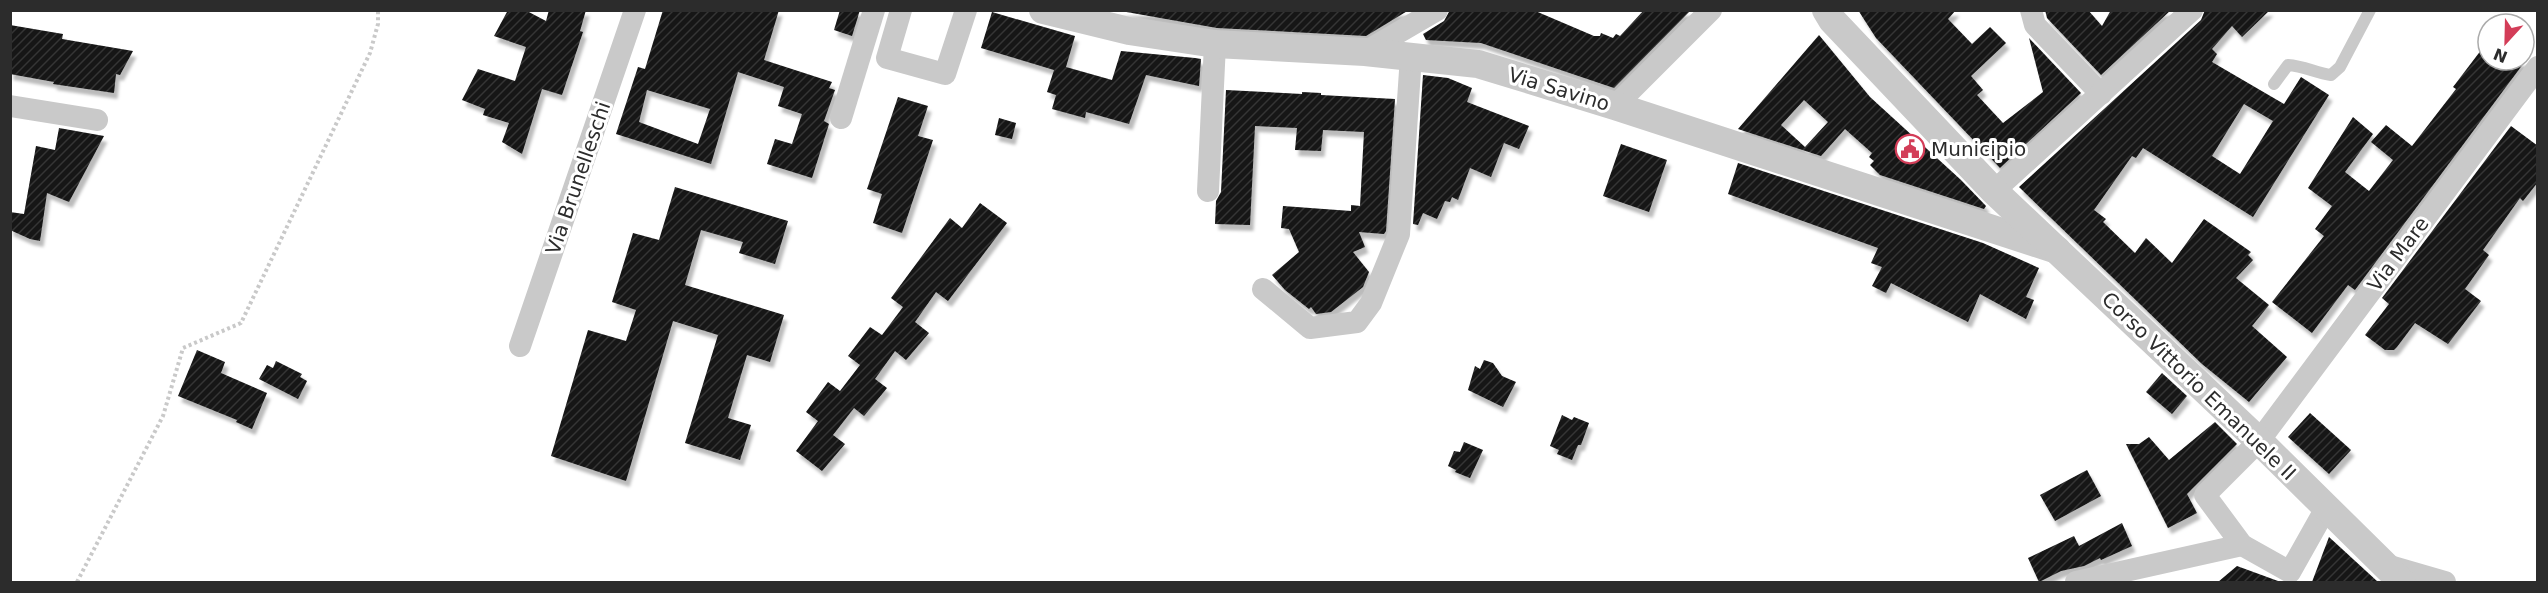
<svg xmlns="http://www.w3.org/2000/svg" width="2548" height="593" viewBox="0 0 2548 593" font-family="'DejaVu Sans',sans-serif">
  <defs>
    <pattern id="building-hatch" width="6" height="6" patternUnits="userSpaceOnUse" patternTransform="scale(1.5)"><rect width="6" height="6" fill="#131313"/><path d="M-1 1l2-2M0 6l6-6M5 7l2-2" fill="none" stroke="#363636"/></pattern>
    <filter id="shadow"><feDropShadow dx="3.5" dy="6" stdDeviation="1.5" flood-color="#0004"/></filter>
  </defs>
  <rect width="100%" height="100%" fill="#fff"/>
  <g fill="url(#building-hatch)" fill-rule="evenodd" filter="url(#shadow)">
    <polygon points="508,10 525,10 546,21 549,10 586,10 580,31 583,32 562,95 542,89 522,154 502,142 509,123 483,115 485,109 462,100 478,69 515,81 526,47 494,36"/>
    <path d="M663,10H779L764,60L832,82L829,88L835,90L824,121L829,124L812,178L767,164L775,139L792,144L802,114L778,106L784,87L738,72L711,164L616,134L638,67L645,69ZM647,90L710,109L698,144L639,122Z"/>
    <polygon points="840,10 860,10 852,36 834,30"/>
    <polygon points="1115,10 1409,10 1366,36 1217,28"/>
    <polygon points="1450,10 1533,10 1594,36 1600,36 1601,33 1613,38 1616,34 1620,36 1644,10 1691,10 1614,88 1481,43 1426,40 1423,34 1444,21"/>
    <polygon points="1858,10 1956,10 1948,19 1972,44 1990,27 2006,43 1971,76 1983,90 1977,95 2003,123 2043,92 2029,38 2081,93 2000,168 1876,38"/>
    <polygon points="2045,10 2088,10 2102,26 2111,10 2171,10 2101,75 2047,18"/>
    <path d="M2205,10H2270L2242,37L2232,26L2212,49L2217,54L2212,62L2284,104L2301,77L2329,95L2253,217L2143,148L2136,158L2132,156L2094,210L2106,219L2103,222L2135,253L2146,238L2172,263L2204,219L2251,252L2248,255L2253,260L2236,278L2269,305L2252,326L2287,357L2249,402L2202,364L2019,187L2201,20ZM2244,104L2273,121L2240,174L2212,156Z"/>
    <polygon points="992,12 1075,36 1066,67 1112,80 1121,51 1195,58 1201,59 1199,86 1146,75 1129,124 1086,112 1085,118 1052,109 1056,95 1047,92 1054,70 981,48"/>
    <polygon points="10,25 63,34 62,39 133,51 120,75 116,74 114,93 53,84 54,82 10,74"/>
    <path d="M1819,35L1870,97L1961,180L1986,206L1984,209L1880,175L1870,165L1874,161L1869,157L1872,153L1845,129L1821,156L1738,129ZM1804,100L1828,122L1805,147L1781,125Z"/>
    <polygon points="2488,41 2488,60 2526,60 2355,290 2348,285 2312,333 2272,302 2324,236 2315,229 2332,206 2308,188 2353,117 2373,134 2345,172 2369,191 2393,160 2371,142 2386,125 2412,146 2456,89 2453,87"/>
    <polygon points="1423,75 1448,78 1472,88 1467,102 1529,126 1519,149 1504,143 1491,177 1470,168 1458,200 1452,197 1450,202 1445,201 1437,219 1423,213 1418,225 1413,224"/>
    <polygon points="1226,90 1302,94 1302,92 1321,93 1321,95 1395,99 1386,231 1384,234 1359,232 1365,247 1353,252 1369,272 1363,287 1331,312 1316,314 1311,307 1309,309 1285,290 1272,275 1299,252 1289,229 1281,228 1283,206 1351,211 1351,205 1360,206 1364,132 1323,130 1321,151 1295,150 1297,128 1255,126 1250,225 1215,224 1216,201 1221,192"/>
    <polygon points="898,97 928,106 918,136 933,140 902,233 873,223 882,194 867,189"/>
    <polygon points="999,118 1016,123 1012,139 995,135"/>
    <polygon points="2511,126 2538,146 2538,182 2523,201 2520,198 2483,250 2489,255 2465,289 2481,301 2448,344 2415,323 2397,347 2394,350 2385,350 2365,335 2389,304 2382,298"/>
    <polygon points="59,128 104,136 69,202 47,193 40,241 30,239 10,230 10,212 24,214 36,146 55,150"/>
    <polygon points="1621,144 1667,160 1649,212 1603,196"/>
    <polygon points="1738,163 1983,243 2039,268 2026,297 2034,300 2026,319 1980,294 1968,322 1891,283 1886,293 1872,286 1882,267 1871,263 1878,248 1728,194"/>
    <polygon points="675,187 788,221 775,264 739,253 743,242 701,230 685,285 784,315 770,362 747,355 728,418 751,425 740,460 685,443 718,335 673,321 626,481 551,456 588,330 626,341 636,310 612,302 633,233 659,240"/>
    <polygon points="980,203 1007,223 948,301 936,292 915,322 929,333 906,360 895,351 875,379 887,388 864,416 854,408 833,435 845,444 822,471 796,451 818,421 806,412 828,382 840,391 860,365 848,356 870,327 882,335 903,307 891,298 950,218 962,228"/>
    <polygon points="197,350 225,362 221,373 267,393 252,429 236,422 237,420 178,396"/>
    <polygon points="1484,360 1493,363 1502,376 1516,382 1503,407 1468,390 1475,366 1480,369"/>
    <polygon points="276,361 302,374 300,377 307,381 298,399 259,379 267,365 273,368"/>
    <polygon points="2162,373 2187,396 2172,414 2146,392"/>
    <polygon points="2310,413 2351,450 2329,474 2288,437"/>
    <polygon points="1562,415 1572,420 1574,417 1589,423 1581,445 1578,445 1572,460 1557,454 1559,450 1550,446"/>
    <polygon points="2215,422 2237,444 2187,494 2197,513 2168,528 2126,444 2139,444 2149,437 2169,460"/>
    <polygon points="1464,442 1483,450 1470,478 1455,472 1456,470 1448,466 1454,451 1460,452"/>
    <polygon points="2087,470 2101,496 2055,521 2040,495"/>
    <polygon points="2122,523 2132,546 2101,560 2100,558 2084,566 2061,571 2039,582 2028,558 2074,536 2079,546"/>
    <polygon points="2329,537 2378,582 2312,582"/>
    <polygon points="2237,566 2278,581 2277,582 2218,582"/>
  </g>
  <g fill="none" stroke-linecap="round" stroke-linejoin="round">
    <polyline stroke="#c9c9c9" stroke-width="4" stroke-dasharray="3 3" stroke-linecap="butt" points="77,582 163,416 183,348 241,323 370,53 378,24 378,10"/>
    <path stroke="#c9c9c9" stroke-width="12" d="M2274,84L2288,65C2304,66 2316,73 2331,75L2340,67L2370,10"/>
    <g stroke="#c9c9c9" stroke-width="22">
      <polyline points="901,10 887,58 945,74 966,10"/>
      <polyline points="2031,10 2035,25 2101,94"/>
      <polyline points="1365,52 1437,10"/>
      <polyline points="10,106 97,120"/>
      <polyline points="1615,106 1711,10"/>
      <polyline points="841,118 874,10"/>
      <polyline points="1208,191 1215,44"/>
      <polyline points="1994,191 2192,10"/>
      <polyline points="1263,289 1310,328 1357,322 1371,303 1399,234 1411,56"/>
      <polyline points="520,346 635,10"/>
      <polyline points="2326,508 2290,572 2242,545 2205,495 2259,441 2538,67"/>
      <polyline points="2383,564 2445,582"/>
      <polyline points="2076,582 2242,545"/>
    </g>
    <g stroke="#c9c9c9" stroke-width="28">
      <polyline points="1043,10 1129,31 1215,44 1365,52 1478,64 1615,106 2057,250"/>
      <polyline points="1826,10 1832,20 1994,191 2259,441 2402,582"/>
    </g>
  </g>
  <defs>
    <g id="civic-ring" transform="scale(1.5)"><circle r="9.5" fill="#fff" stroke="#d33d58" stroke-width="1.5"/><path d="M-.6-6.5H3V-4.5H.6V-3L4-1V1h2V6H-6V1h2V-1L-.6-3ZM-1.2 2.5V6h2.4V2.5Z" fill="#d33d58"/></g>
  </defs>
  <g fill-rule="evenodd">
    <use href="#civic-ring" x="1910" y="149"/>
  </g>
  <g text-anchor="middle" stroke-width="6" stroke-linejoin="round" paint-order="stroke">
    <g font-size="20" fill="#2c2c2c" stroke="#fff">
      <text transform="translate(1559 89) rotate(17)" y="7">Via Savino</text>
      <text transform="translate(578 178) rotate(-71)" y="7">Via Brunelleschi</text>
      <text transform="translate(2398 254) rotate(-53)" y="7">Via Mare</text>
      <text transform="translate(2199 386) rotate(44)" y="7">Corso Vittorio Emanuele II</text>
    </g>
    <g font-size="20" fill="#2c2c2c" stroke="#fff" text-anchor="start">
      <text x="1931" y="156">Municipio</text>
    </g>
  </g>
  <rect width="2548" height="593" fill="none" stroke="#2c2c2c" stroke-width="24"/>
  <g transform="translate(2506 42) rotate(202)"><circle r="28" fill="#ffffff" stroke="#ababab" stroke-width="1.5"/>
  <path d="M0-4.5L10 22L0 15L-10 22Z" fill="#d33d58"/>
  <text y="-9" font-size="16" font-weight="bold" text-anchor="middle" fill="#2c2c2c">N</text>
  </g>
</svg>
